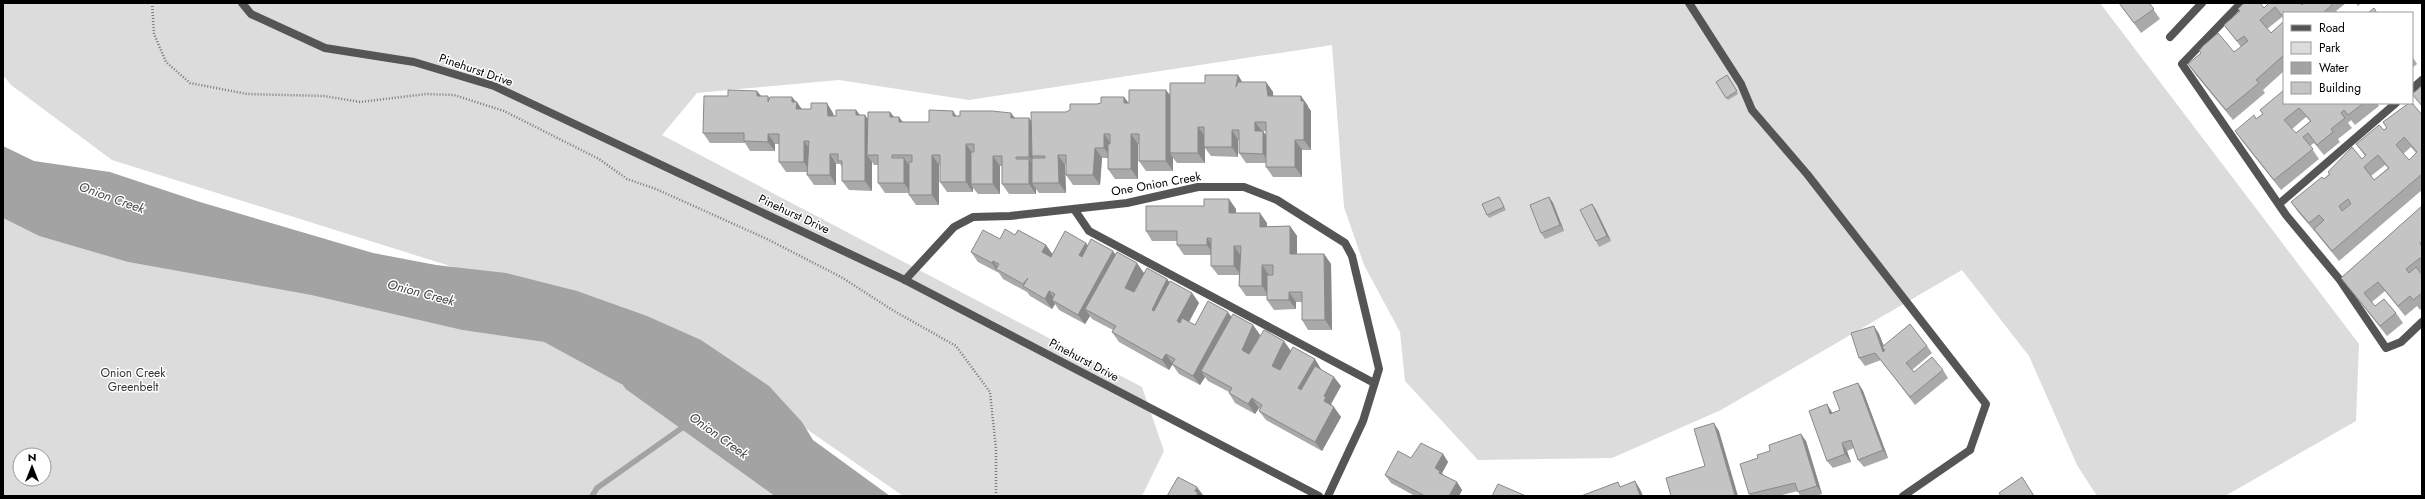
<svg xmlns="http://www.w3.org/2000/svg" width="2425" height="499" viewBox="0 0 2425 499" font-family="Jost,sans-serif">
  <rect width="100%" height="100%" fill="#fff"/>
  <g fill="#dcdcdc" fill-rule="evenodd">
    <polygon points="3,3 2100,3 2359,344 2356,421 2225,496 2097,496 2077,465 2029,356 1962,270 1721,410 1612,458 1478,460 1405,381 1400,332 1364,265 1344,207 1332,45 969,100 839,80 697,93 662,135 1142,387 1164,451 1142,496 903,496 673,336 112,160 11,85 3,75"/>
    <path d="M3,218L39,236L128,262L311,295L462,330L544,342L621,384L688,408L772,485L787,496H3ZM20,455H44V479H20Z"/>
  </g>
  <polygon fill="#a3a3a3" points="3,146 34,161 110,172 200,202 373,253 436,265 506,273 577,291 647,316 701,340 769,386 802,422 813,440 890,496 787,496 772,485 688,408 621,384 544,342 462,330 311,295 128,262 39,236 3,218"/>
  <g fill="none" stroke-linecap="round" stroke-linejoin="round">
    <polyline stroke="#a3a3a3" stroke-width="5.5" points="592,496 597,488 696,418"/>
    <polyline stroke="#a3a3a3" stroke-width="34" points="638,377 804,496"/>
    <polyline stroke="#777" stroke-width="2.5" stroke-dasharray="1 2" stroke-linecap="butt" points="152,3 154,34 166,62 190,83 247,94 324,96 360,102 426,94 454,95 504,111 599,159 627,179 656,189 767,239 841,277 894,311 956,346 990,392 996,449 996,496"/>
    <g stroke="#555" stroke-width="8">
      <polyline points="1689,3 1741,84 1752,110 1807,174 1986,404 1970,450"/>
      <polyline points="2241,3 2182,64 2286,215 2340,280 2386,348 2401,342 2422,322"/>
      <polyline points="2170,37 2202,3"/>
      <polyline points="2412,89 2422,80"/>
      <polyline points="2279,204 2396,103"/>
      <polyline points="1074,209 1089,231 1374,383"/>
      <polyline points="905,280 954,227 973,217 1010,216 1127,203 1198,187 1244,187 1277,200 1345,243 1352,256 1379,369 1363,421 1328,496"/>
    </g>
    <g stroke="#555" stroke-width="8">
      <polyline points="242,3 251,14 325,48 414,62 494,86 905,280 1319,496"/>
      <polyline points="1903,496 1970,450"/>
    </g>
  </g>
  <g fill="#a9a9a9" fill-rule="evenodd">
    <polygon points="2119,3 2149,3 2160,19 2141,33"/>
    <polygon points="2266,3 2301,3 2302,5 2304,3 2346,3 2336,11 2338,13 2284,13 2284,19 2282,17 2267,29 2271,33 2284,21 2284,71 2263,90 2265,93 2233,120 2195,74 2188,64 2201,53 2199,51 2234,52 2241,47 2231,34 2224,25 2240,11 2238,9 2264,8 2268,5"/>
    <polygon points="2356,3 2361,3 2358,6"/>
    <polygon points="2412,56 2417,64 2412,68"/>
    <path d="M1238,75L1242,82H1266L1273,92V96H1301L1308,106V107L1311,111V150H1302V177H1273L1266,167V163H1246L1239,153V140H1238V157L1211,156L1205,148V163H1177L1173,158V171H1146L1139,161V144H1138V179H1115L1108,169V158H1102L1100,185H1073L1066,175V165H1065L1066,193H1039L1036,189V194H1009L1002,184V166H1000V194H978L973,188V192H947L940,182V165H939V205H916L909,195V193H885L878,183V165H874L872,162V191L849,190L842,181V167L840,164H836V185H814L807,175V172H786L779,162V144H775V151H750L745,143H710L703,133L728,96L757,91L761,96H768L769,98L795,102L802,109L833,113L834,116L856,110L860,115H865L868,120L890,112L894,117L903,122H929L953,111L956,116L1011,113L1014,118H1029L1031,121L1124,97L1128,103L1166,90L1170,96L1205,83ZM1263,131H1266V136Z"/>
    <polygon points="1729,78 1738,94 1728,100 1726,98"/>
    <path d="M2323,103H2377L2379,106L2355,125L2351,120L2348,123L2352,128L2338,139L2340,142L2324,155L2314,143L2310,146L2319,159L2281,190L2242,141L2235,131L2256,119L2263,114L2260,110L2322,104ZM2306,117L2310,121L2296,133L2292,129Z"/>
    <path d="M2422,115V190L2339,261L2316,233L2298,212L2291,202L2324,179L2329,174L2328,172L2362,159L2365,156L2356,144L2384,130L2387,128L2383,122ZM2411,147L2416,153L2409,160L2403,154ZM2385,165L2388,168L2374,180L2371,176Z"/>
    <polygon points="1499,197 1506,210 1489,218 1487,215"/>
    <polygon points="1549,197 1553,203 1564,231 1545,239 1541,233"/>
    <polygon points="1592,204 1596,210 1611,241 1599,247 1596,241"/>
    <polygon points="1204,206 1236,209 1236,213 1267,223 1267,226 1290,226 1297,236 1297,254 1324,254 1331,264 1332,330 1308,330 1302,320 1302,302 1296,302 1296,309 1274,310 1267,300 1267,296 1246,296 1239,286 1240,275 1218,275 1211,266 1211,255 1184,255 1177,245 1177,241 1152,241 1146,231"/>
    <polygon points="2422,206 2422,271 2420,273 2422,275 2422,308 2420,310 2417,306 2405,316 2385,291 2372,302 2375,306 2396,313 2403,323 2387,336 2348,287 2341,278"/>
    <polygon points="1015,235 1046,245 1052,254 1086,243 1088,246 1115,254 1144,273 1167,279 1170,283 1192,293 1199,303 1189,322 1195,325 1231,317 1253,325 1260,335 1257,340 1291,351 1321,369 1341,386 1331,404 1341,417 1322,451 1266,420 1259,411 1260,409 1259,408 1255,414 1235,403 1229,393 1229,392 1208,381 1205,377 1200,385 1179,374 1172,364 1169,370 1119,342 1112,332 1113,330 1092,319 1090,316 1085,324 1059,310 1055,304 1052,309 1030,296 1027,292 1003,279 999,273 978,262 971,252 1000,239"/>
    <polygon points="1874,326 1879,334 1883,346 1927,346 1932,353 1912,370 1914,372 1943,370 1948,378 1915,405 1881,360 1865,366 1859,358"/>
    <polygon points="1858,383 1863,391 1888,458 1864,467 1858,460 1854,448 1847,451 1851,462 1833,468 1827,461 1832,412 1832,413 1840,410"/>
    <polygon points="1806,441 1822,494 1816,496 1800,496 1798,491 1778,496 1751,496 1749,494 1758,458"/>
    <polygon points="1443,454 1448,462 1442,473 1443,475 1457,482 1462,490 1459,496 1415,496 1391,483 1385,475 1411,458"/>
  </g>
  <g fill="#898989">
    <polygon points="1238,75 1244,85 1236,87"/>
    <polygon points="1266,82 1273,92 1274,106 1268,96"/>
    <polygon points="1166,90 1173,99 1170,153 1173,158 1173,171 1166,161"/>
    <polygon points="757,91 764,100 757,96"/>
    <polygon points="1301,96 1308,106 1308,107 1311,111 1311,150 1304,140"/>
    <polygon points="792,97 797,103 797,102 803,111 803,119 792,102"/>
    <polygon points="1124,97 1131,106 1124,103"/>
    <polygon points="827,103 833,113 835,125 828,116"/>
    <polygon points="856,110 863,120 856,115"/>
    <polygon points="953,111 959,120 953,116"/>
    <polygon points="890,112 897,121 890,117"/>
    <polygon points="1011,113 1018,122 1011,118"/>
    <polygon points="865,115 872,125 867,155 872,162 872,191 865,181"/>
    <polygon points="899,117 906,126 899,122"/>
    <polygon points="1029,118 1036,127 1032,156 1036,162 1036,167 1029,157"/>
    <polygon points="1255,122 1262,131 1255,131"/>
    <polygon points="1198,127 1205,136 1205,163 1198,153"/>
    <polygon points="1232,130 1238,140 1238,157 1232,147"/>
    <polygon points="1263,131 1270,141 1270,163 1263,154"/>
    <polygon points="768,134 775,144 775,151 768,142"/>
    <polygon points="1104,134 1111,144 1111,158 1104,148"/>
    <polygon points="1131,134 1138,144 1138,179 1131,169"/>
    <polygon points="1295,140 1302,150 1302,177 1295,167"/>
    <polygon points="804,141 811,151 811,172 804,162"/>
    <polygon points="966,144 973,154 971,184 973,188 973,192 966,182"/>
    <polygon points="1095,148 1102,158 1100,185 1093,175"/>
    <polygon points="830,154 836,164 836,185 830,175"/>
    <polygon points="932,155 939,165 939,205 932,195"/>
    <polygon points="1058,155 1065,165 1066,193 1059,183"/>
    <polygon points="993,156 1000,166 1000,194 993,184"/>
    <polygon points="904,158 911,168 911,193 904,183"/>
    <polygon points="1029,159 1036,168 1032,183 1036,189 1036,194 1029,184"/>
    <polygon points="1549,197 1553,203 1564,231 1560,225"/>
    <polygon points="1229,199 1236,209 1236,223 1229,213"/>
    <polygon points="1592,204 1596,210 1611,241 1607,236"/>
    <polygon points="1260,213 1267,223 1267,236 1260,227"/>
    <polygon points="1290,226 1297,236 1297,264 1290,254"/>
    <polygon points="1207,238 1214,248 1214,255 1207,245"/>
    <polygon points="1086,243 1093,253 1086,265 1079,255"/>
    <polygon points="1046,245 1053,255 1048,262 1042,252"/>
    <polygon points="1234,246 1241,256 1241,275 1234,266"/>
    <polygon points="1113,251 1120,261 1085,309 1090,316 1085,324 1078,315"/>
    <polygon points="1324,254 1331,264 1332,330 1325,320"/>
    <polygon points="993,261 1000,271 996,269 992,263"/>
    <polygon points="1137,263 1144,273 1131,297 1125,288"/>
    <polygon points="1262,265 1269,275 1269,296 1262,286"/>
    <polygon points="1167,279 1174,289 1159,319 1152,310"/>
    <polygon points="1049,291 1056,301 1052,300 1055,304 1052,309 1045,299"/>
    <polygon points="1289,292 1296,302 1296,309 1289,300"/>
    <polygon points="1192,293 1199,303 1184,331 1177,321"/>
    <polygon points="1228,312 1235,322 1201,371 1205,377 1200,385 1193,376"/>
    <polygon points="1253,325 1260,335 1249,359 1242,350"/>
    <polygon points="1874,326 1879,334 1886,351 1883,352"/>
    <polygon points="1284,341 1291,351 1279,376 1272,366"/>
    <polygon points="1166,354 1173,364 1169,370 1162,360"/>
    <polygon points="1315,359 1321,369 1305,398 1298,388"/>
    <polygon points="1334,377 1341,386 1331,404 1333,406 1324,401 1324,396"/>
    <polygon points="1858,383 1863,391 1888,458 1883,450"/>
    <polygon points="1252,398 1259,408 1255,414 1248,404"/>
    <polygon points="1827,404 1832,412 1836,422 1830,414"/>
    <polygon points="1334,407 1341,417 1322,451 1315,442"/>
    <polygon points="1714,423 1719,431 1738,496 1735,496"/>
    <polygon points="1801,434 1806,441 1822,494 1817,486"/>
    <polygon points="1842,443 1847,451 1851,462 1845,454"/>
    <polygon points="1443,454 1448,462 1442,473 1446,478 1445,481 1435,468"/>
    <polygon points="1635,481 1640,489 1643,496 1640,496"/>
    <polygon points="1457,482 1462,490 1459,496 1449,496"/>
    <polygon points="1197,487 1203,495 1202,496 1196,496 1195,491"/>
  </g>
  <g fill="#c4c4c4" stroke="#898989" fill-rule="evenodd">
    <polygon points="2119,3 2149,3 2154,9 2134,23"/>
    <polygon points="2244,3 2260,3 2264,8 2268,4 2267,3 2301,3 2302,5 2304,3 2331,3 2332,5 2323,13 2284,13 2284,18 2275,7 2260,20 2271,33 2284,21 2284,55 2256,80 2259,83 2226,110 2188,64 2201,53 2199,51 2203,46 2218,33 2234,52 2248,41 2244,36 2237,41 2224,25 2240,11 2238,9"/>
    <polygon points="2374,8 2377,13 2368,13"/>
    <polygon points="1205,75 1238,75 1236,87 1238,82 1266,82 1268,96 1301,96 1301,101 1304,101 1304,140 1295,140 1295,167 1266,167 1266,122 1255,122 1255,131 1263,131 1263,154 1239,153 1239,130 1232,130 1232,147 1204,147 1204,127 1198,127 1198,153 1170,153 1170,83 1205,83"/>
    <polygon points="1727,75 1737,91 1726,98 1716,82"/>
    <polygon points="2422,86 2422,106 2412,94"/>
    <polygon points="728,90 757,91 757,96 768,96 768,102 770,97 792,97 792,102 797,102 796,109 811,109 811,103 827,103 828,116 836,116 836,110 856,110 856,115 865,115 865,181 842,181 842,161 838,161 838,154 830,154 830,175 807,175 809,141 804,141 804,162 779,162 779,134 768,134 768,142 744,141 744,133 703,133 704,96 728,96"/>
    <polygon points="1129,90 1166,90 1166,161 1139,161 1139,134 1131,134 1131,169 1108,169 1108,144 1110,144 1110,134 1104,134 1104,148 1095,148 1093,175 1066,175 1066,155 1058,155 1059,183 1032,183 1032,158 1045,158 1045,156 1032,156 1031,112 1066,112 1070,110 1070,104 1097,104 1101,103 1101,97 1124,97 1124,103 1129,103"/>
    <path d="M2284,90V103H2321L2322,104L2323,103H2364L2348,115L2344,110L2341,113L2345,118L2331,129L2333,132L2317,145L2308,133L2303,137L2313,149L2274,180L2235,131L2254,115L2256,119L2263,114L2260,110ZM2299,108L2311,121L2296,133L2284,120Z"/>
    <path d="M2409,103H2412L2422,115V174L2332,251L2314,229L2324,220L2319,215L2309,223L2291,202L2322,177L2324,179L2330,174L2328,172L2352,147L2362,159L2366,155L2356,144L2379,125L2384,130L2387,128L2383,122ZM2404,137L2417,152L2409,160L2396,145ZM2378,155L2389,168L2374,180L2364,167ZM2348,199L2351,204L2342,211L2339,206Z"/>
    <polygon points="929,110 953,111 953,116 960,116 960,111 992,111 1011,113 1011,118 1029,118 1029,157 1016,157 1016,159 1029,159 1029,184 1002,184 1002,156 993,156 993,184 971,184 971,152 974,152 974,144 966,144 966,182 940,182 940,155 932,155 932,195 909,195 909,162 912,162 912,155 892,155 892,158 904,158 904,183 878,183 878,155 867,155 868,112 890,112 890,117 899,117 899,122 929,122"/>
    <polygon points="1499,197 1504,207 1487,215 1482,204"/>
    <polygon points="1549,197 1560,225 1541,233 1530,205"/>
    <polygon points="1204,199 1229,199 1229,213 1260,213 1260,227 1290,226 1290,254 1324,254 1325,320 1302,320 1302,292 1289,292 1289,300 1267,300 1267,275 1273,275 1273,265 1262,265 1262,286 1239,286 1241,246 1234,246 1234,266 1211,266 1211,238 1207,238 1207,245 1177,245 1177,231 1146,231 1146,206 1204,206"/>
    <polygon points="1592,204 1607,236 1596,241 1580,210"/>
    <polygon points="2422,206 2422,242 2420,243 2422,246 2422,260 2420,258 2406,269 2409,273 2416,267 2422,275 2422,293 2413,300 2410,296 2398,306 2378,282 2364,293 2375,306 2384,299 2396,313 2380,326 2341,278"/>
    <polygon points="1005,229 1015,235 1018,230 1046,245 1042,252 1051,257 1065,231 1086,243 1079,255 1082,257 1091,239 1113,251 1078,315 1052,300 1055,294 1049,291 1045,299 1023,286 1028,278 1023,284 996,269 999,264 993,261 992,263 971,252 983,230 1000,239"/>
    <polygon points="1117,252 1137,263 1125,288 1134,292 1147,268 1167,279 1152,310 1154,311 1170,281 1192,293 1177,321 1180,323 1182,318 1195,325 1208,301 1228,312 1193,376 1172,364 1175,359 1166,354 1162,360 1112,332 1116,326 1085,309"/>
    <polygon points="1233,314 1253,325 1242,350 1249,354 1264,330 1284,341 1272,366 1280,370 1293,347 1315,359 1298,388 1301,390 1315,366 1334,377 1324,396 1326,397 1324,401 1334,407 1315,442 1259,411 1262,405 1252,398 1248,404 1229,393 1232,388 1201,371"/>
    <polygon points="1910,324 1927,346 1906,363 1914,372 1932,357 1943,370 1910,397 1875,353 1859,358 1851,333 1874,326 1883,352 1885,350 1882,347"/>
    <polygon points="1858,383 1883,450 1858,460 1851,440 1842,443 1845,454 1827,461 1809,411 1827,404 1830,414 1840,410 1833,392"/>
    <polygon points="1714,423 1735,496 1671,496 1666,478 1705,466 1694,429"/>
    <polygon points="1801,434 1817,486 1798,492 1795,483 1749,494 1740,464 1758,458 1757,455 1770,451 1769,445"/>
    <polygon points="1421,443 1443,454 1435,468 1440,471 1439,473 1457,482 1449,496 1425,496 1385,475 1398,451 1411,458"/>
    <polygon points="1178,477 1197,487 1195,491 1198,493 1196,496 1167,496"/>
    <polygon points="2022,477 2034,496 2001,496 1999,493"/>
    <polygon points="1635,481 1640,496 1581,496 1618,482 1620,487"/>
    <polygon points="1498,484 1526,496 1492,496"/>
  </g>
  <g text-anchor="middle" stroke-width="3" stroke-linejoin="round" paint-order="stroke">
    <g font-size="12" fill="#000" stroke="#fff">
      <text transform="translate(476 70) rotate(19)" y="4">Pinehurst Drive</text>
      <text transform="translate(1156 184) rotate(-10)" y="4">One Onion Creek</text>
      <text transform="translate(794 214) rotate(25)" y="4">Pinehurst Drive</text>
      <text transform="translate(1084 360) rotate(28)" y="4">Pinehurst Drive</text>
    </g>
    <g font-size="12" fill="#333" stroke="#fff">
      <text x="133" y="377">Onion Creek<tspan x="133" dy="14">Greenbelt</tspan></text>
    </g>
    <g font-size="13" font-style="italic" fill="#444" stroke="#fff">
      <text transform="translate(112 197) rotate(20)" y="5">Onion Creek</text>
      <text transform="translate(421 292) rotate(15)" y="5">Onion Creek</text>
      <text transform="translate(719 435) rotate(36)" y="5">Onion Creek</text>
    </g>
  </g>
  <rect width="2425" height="499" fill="none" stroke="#000000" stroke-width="8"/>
  <rect x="2283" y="12" width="130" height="92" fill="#ffffff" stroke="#999999"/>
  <rect x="2291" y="25" width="20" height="6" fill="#555555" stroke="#999999"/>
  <text x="2319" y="32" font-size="12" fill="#000000">Road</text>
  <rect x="2291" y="42" width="20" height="12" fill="#dcdcdc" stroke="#999999"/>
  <text x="2319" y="52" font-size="12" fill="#000000">Park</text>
  <rect x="2291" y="62" width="20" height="12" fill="#a3a3a3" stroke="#999999"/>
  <text x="2319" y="72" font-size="12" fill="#000000">Water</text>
  <rect x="2291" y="82" width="20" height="12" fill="#c4c4c4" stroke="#999999"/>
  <text x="2319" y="92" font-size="12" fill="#000000">Building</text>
  <g transform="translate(32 467)"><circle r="19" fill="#ffffff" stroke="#999999"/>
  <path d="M0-3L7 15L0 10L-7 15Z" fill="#000000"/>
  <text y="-6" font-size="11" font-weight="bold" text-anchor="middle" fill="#000000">N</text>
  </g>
</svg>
